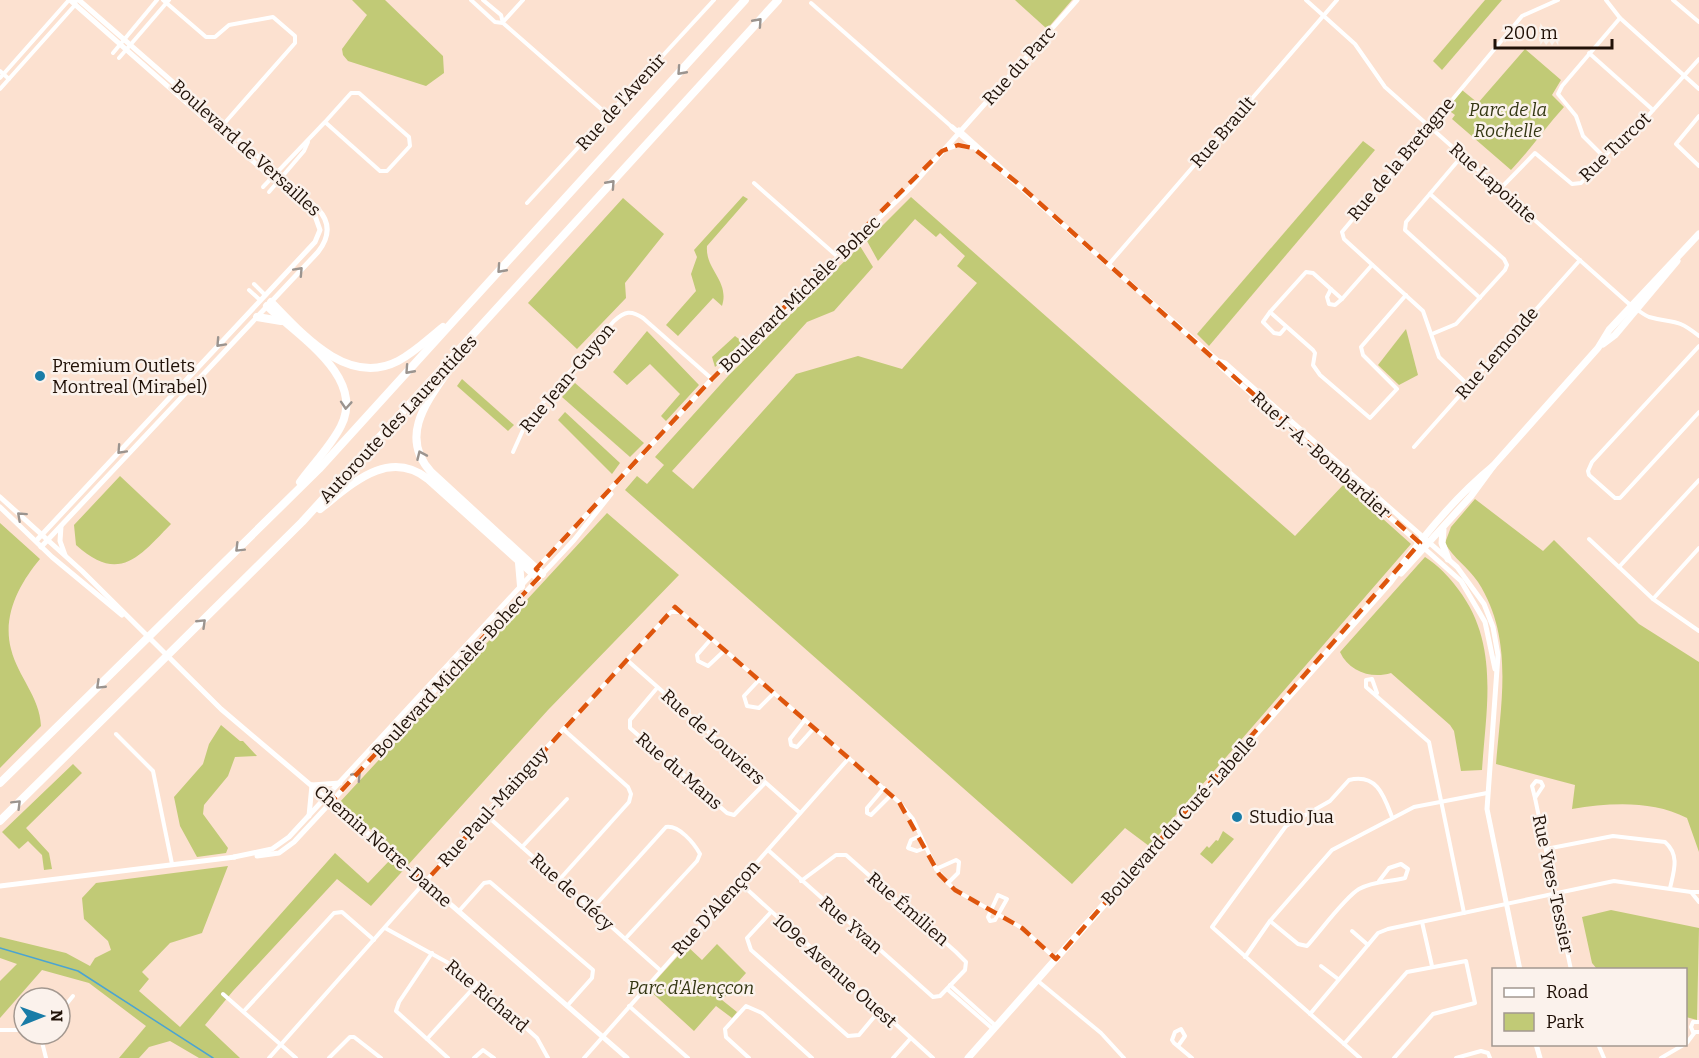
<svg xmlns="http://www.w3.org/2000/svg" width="1699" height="1058" viewBox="0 0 1699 1058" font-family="Bitter,serif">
  <rect width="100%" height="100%" fill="#fce1d0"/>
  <g fill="#c1ca76">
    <polygon points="352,0 385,0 443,56 444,73 426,86 348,61 343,55 342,49 367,15"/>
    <polygon points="1015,0 1072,0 1047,29"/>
    <polygon points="1485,0 1502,0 1442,70 1433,61"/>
    <path d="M1525,49L1561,80L1552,95L1564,107C1545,128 1530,150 1511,170L1452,119L1455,115L1447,109L1462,90L1478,103Z"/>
    <polygon points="1363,141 1375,150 1209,346 1197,334"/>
    <path d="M743,196L748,199L707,246C705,270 730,281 722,306L713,298L678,336L666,325L696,291L691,274L697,257L694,250Z"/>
    <polygon points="911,197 1295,536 1344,484 1411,544 1149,846 1125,828 1072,884 625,490 637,476 647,484 664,465 655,457 729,375 860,246 873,267 834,311 807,322 672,471 693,489 796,374 858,356 902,369 977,283 957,266 965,256 940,233 936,237 915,219 878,261 867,241"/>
    <polygon points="623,198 664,234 625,283 626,298 577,349 528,303"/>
    <polygon points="1406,329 1418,375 1399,385 1378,365"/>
    <polygon points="647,331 699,385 666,421 661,416 680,394 650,364 627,385 613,372"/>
    <polygon points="735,336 743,342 715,367 712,357"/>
    <polygon points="462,379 514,425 508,431 457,386"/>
    <polygon points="575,383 644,443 630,457 562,397"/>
    <polygon points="565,412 620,463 612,474 558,420"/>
    <path d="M120,476L171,524C139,557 119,584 76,545L74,525Z"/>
    <path d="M1475,499L1543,551L1554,540L1639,624L1699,662V852L1687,818C1651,800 1610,803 1572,809L1575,785L1496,764C1501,701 1514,638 1478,582C1468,567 1453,558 1445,543L1451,527Z"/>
    <polygon points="607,513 679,575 548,710 371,906 337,879 233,991 205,1025 240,1058 199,1058 170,1041 149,1047 139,1058 119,1058 146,1026 89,983 42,970 0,1018 0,981 17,964 0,958 0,937 66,953 90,966 95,958 111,950 108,941 84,919 82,898 96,883 228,866 202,933 170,943 142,972 149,979 139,991 180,1027 335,853 368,883 390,860 395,850 339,803"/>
    <path d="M0,523L40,559C20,583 2,615 11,649C18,677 40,697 41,726L0,768Z"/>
    <path d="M1425,557C1438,565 1449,577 1458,589C1500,644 1486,708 1482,770L1461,771L1454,731L1450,725L1391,673C1372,679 1349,672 1340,652Z"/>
    <polygon points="221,725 240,741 243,741 257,756 235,757 228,776 204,805 203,814 228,848 226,853 197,857 180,826 174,797 203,764 209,744"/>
    <polygon points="73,764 82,773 26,828 49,853 52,869 44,870 42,855 28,841 19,849 2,832"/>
    <polygon points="1223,831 1234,839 1212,864 1200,854 1207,846 1209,848 1216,840 1218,841"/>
    <polygon points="1611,910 1699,928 1697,1020 1686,1017 1686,970 1597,969 1592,963 1582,917"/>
    <polygon points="717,944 746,973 722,1000 737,1012 732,1018 716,1006 694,1031 648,989 687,946 702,960"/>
  </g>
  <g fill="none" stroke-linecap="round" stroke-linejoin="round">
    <polyline stroke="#4ba4d2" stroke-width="1.5" points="0,948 78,971 213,1058"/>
    <g stroke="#fff" stroke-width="4">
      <polyline points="163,0 206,37 215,37 229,25 273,17 295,36 295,43 222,126"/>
      <polyline points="471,0 495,22 503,23"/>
      <polyline points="483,0 501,15 503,23 608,115"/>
      <path d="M1306,0L1355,44L1385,87L1628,303C1634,307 1642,314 1649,317C1674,324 1675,317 1699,336"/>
      <polyline points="1606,0 1620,18 1699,89"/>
      <polyline points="1673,0 1699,22"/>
      <polyline points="811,3 952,127"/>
      <polyline points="503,22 523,0"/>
      <polyline points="113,53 157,0"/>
      <polyline points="1589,53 1653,110"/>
      <polyline points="119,58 169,0"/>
      <polyline points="0,71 9,79"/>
      <polyline points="0,78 69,0"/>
      <polyline points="0,89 75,5 76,0"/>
      <polyline points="1699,116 1676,144 1699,166"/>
      <polyline points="1462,156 1406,222 1405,230 1480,298"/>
      <polyline points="1604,157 1583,136 1576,116 1558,94 1562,86 1620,18"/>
      <polyline points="754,183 838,257"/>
      <polyline points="263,187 325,122 380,171 387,171 410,146 409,137 359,93 351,93 325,122"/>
      <polyline points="1500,189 1535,153 1572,184 1581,183 1621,138 1638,127 1699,59"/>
      <polyline points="269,192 304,151 308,142"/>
      <polyline points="1430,194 1504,259 1507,265 1505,270 1456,324 1432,334"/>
      <polyline points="527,203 714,0"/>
      <polyline points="1109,264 1337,0"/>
      <polyline points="1372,265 1342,299 1313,273 1306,272 1270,312 1313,350 1315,353 1313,365 1320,375 1370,418 1397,389 1363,355 1361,347 1406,295"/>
      <polyline points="254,284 265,295"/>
      <polyline points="1331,289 1327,297 1329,304 1335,305 1342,299"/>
      <polyline points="249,290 260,300"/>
      <polyline points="1270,312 1263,322 1274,333 1280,334 1286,327"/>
      <polyline points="1699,346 1592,462 1588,471 1589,475 1615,498 1620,498 1699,412"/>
      <polyline points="1469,386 1439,357 1423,311 1344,239 1342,232 1522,16 1558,0"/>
      <polyline points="1414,447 1580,260"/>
      <path d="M513,452L527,421L614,321C625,311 631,310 643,318L712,379"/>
      <polyline points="1589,539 1653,599 1699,631"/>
      <polyline points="1619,567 1699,480"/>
      <polyline points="1653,599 1699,548"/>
      <polyline points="711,639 697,655 698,661 708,666 725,650"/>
      <polyline points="627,660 800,813"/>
      <polyline points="759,680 744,696 747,706 759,708 774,693"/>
      <polyline points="657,688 630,720 630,728 727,813 734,815 765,783"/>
      <polyline points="1377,693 1372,679 1366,680 1366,687 1429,742 1464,913"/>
      <polyline points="805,720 790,739 791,745 797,747 814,728"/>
      <polyline points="116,734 153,771 172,864"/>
      <polygon points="1536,781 1541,782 1543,786 1535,798 1532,786"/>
      <polyline points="884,788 867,808 867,813 871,815 891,795"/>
      <polyline points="1535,798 1571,970"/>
      <polyline points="485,814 660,970"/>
      <polyline points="920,836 911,840 908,848 917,851 925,848"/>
      <polyline points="522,847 567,799"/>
      <path d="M1546,849L1613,836L1665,842C1680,855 1674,871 1670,888"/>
      <polyline points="768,850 933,997 940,996 965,970 966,962 956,952 846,855 836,855 801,881"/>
      <polyline points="936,869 956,860 959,862 958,873 948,883"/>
      <polyline points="559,880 629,802 631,794 628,787 563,729"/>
      <polyline points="739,882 933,1058"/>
      <polyline points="1699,892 1691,892 1699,902"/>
      <polygon points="998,895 1007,899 995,920 990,921 988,917"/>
      <path d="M592,909L666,827C679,825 694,843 700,854L697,861L625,939"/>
      <polyline points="459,911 484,883 490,882 593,970 592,978 567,1006"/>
      <polyline points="771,912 747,938 751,950 848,1036 859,1035 879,1011"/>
      <path d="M1270,921L1298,944L1307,946C1319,933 1345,897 1359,889C1373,881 1389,882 1405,878L1408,869L1401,864L1389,868L1379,881"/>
      <polyline points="1422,922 1432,966"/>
      <polyline points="385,928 463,971 537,1038 548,1058"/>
      <polyline points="1352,931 1368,945"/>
      <polyline points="432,953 399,1002 396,1011 448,1058"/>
      <polyline points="1245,957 1270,921 1332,850 1414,807 1487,793"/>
      <polyline points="1321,966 1338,979"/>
      <polyline points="1038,981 1101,1033 1124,1058"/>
      <polyline points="950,985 996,1026"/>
      <polyline points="947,989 994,1030"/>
      <polyline points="223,994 296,1058"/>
      <polyline points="629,1006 688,1058"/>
      <polyline points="244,1011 334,913 342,912 374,940"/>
      <polyline points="60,1012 73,996"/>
      <polyline points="1310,1014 1378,933 1388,929 1614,881 1691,892"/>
      <polyline points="1699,1022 1693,1022 1691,1027 1693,1032 1699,1032"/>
      <polyline points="0,1030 24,1030"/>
      <polyline points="40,1034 46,1058"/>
      <polyline points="427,1039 477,984"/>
      <polyline points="1344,1044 1407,972 1466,961 1475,1003 1433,1014 1394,1058"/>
      <polyline points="1598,1044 1604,1058"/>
      <polyline points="1686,1044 1695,1032"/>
      <polyline points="1178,1046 1185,1036 1181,1029 1175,1032 1172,1040 1174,1043 1192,1058"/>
      <polyline points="269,1058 485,814 671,612 681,612 899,802 913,819 936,869 948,883 955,890 1022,928 1056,959"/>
      <polyline points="329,1058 350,1037 354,1037 381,1058"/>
      <polyline points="474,1058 483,1050 494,1058"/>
      <polyline points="584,1058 849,758"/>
      <polyline points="749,1058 726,1037 725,1029 746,1006 762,1013 812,1058"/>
      <polyline points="893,1058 910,1039"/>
      <path d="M1360,1058L1212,927L1286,826L1330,801L1349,780C1377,773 1384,796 1392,817"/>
      <polyline points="1456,1058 1481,1051 1488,1053 1490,1058"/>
      <polyline points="1661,1058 1685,1044"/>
    </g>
    <g stroke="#fff" stroke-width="5">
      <polyline points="952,127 1218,361 1225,363 1457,567 1484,604 1493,627 1498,655 1487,809 1520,970"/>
      <polyline points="959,130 1008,174"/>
      <polyline points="946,149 958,145 972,147"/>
      <polyline points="1218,361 1221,367 1461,581 1485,622 1495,669"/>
      <polyline points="0,497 82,571 221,709 418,876 627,1058"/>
      <polyline points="0,507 52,557 122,615"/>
      <polyline points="61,526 60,541 65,555"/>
      <polyline points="36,541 315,242 320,230 315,216 70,0"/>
      <path d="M41,547L318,252C329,238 331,223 318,209L79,0"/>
      <polyline points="312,785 340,783"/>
      <polyline points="309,816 312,785"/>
      <polyline points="257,856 279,853 294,842 574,540 611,494"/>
      <polyline points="234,857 272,849 289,837 712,379 910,188 1077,0"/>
      <polyline points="0,886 235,857"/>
      <polyline points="1536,1044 1540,1058"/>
    </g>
    <g stroke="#fff" stroke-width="7">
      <polyline points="1603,344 1615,335 1677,261"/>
      <polyline points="1443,530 1442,543 1448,559"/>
      <polyline points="1401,573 1471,496 1493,466 1598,348 1609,330 1699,234"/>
      <path d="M968,1058L1390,582C1419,541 1454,498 1493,466"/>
    </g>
    <g stroke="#fff" stroke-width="8">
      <path d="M271,302C303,335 348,387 398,361C415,352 428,339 443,327"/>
      <path d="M267,306C298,336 366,377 341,426C331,446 313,464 300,482"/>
      <polyline points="257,317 281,321"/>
      <path d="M450,368C428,400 398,436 431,472L542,574"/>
      <path d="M320,509C352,484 388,448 428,479L538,578"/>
      <polyline points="519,563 521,586"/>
      <polyline points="0,783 319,469 745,0"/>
      <polyline points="0,821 302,522 778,0"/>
    </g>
  </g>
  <defs><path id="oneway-chevron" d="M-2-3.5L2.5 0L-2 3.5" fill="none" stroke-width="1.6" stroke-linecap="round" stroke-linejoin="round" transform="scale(1.5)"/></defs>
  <g stroke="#9b948f">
    <use href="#oneway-chevron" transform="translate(758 22) rotate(-48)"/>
    <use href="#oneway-chevron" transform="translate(681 71) rotate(132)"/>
    <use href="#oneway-chevron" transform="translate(611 184) rotate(-48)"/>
    <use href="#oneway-chevron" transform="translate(501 269) rotate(132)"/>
    <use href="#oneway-chevron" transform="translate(299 271) rotate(-47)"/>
    <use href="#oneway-chevron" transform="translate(220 343) rotate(133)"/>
    <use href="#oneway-chevron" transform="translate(409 370) rotate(132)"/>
    <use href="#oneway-chevron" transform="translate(346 405) rotate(94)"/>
    <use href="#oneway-chevron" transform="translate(121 450) rotate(133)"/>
    <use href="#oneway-chevron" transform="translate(421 455) rotate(-114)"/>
    <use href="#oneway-chevron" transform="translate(21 516) rotate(-138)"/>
    <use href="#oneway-chevron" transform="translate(239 548) rotate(135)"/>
    <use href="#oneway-chevron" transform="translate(202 623) rotate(-44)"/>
    <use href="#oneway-chevron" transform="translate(100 685) rotate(136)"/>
    <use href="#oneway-chevron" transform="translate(357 776) rotate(-47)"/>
    <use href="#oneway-chevron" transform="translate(17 804) rotate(-45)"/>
  </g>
  <path fill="none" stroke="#de550c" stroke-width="4.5" stroke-dasharray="12 8" stroke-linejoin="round" d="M958,145L973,148L1015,181L1420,543L1056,959L1022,928L955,890L939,874L899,802L675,607L425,882L331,802L542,574L536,569L712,379L942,151Z"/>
  <g fill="#197ca7" stroke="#fbf2ec" stroke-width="2">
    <circle cx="40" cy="376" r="6"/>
    <circle cx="1237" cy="817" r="6"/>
  </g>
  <g text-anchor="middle" stroke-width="5" stroke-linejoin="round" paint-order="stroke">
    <g font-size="18" fill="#201107" stroke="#fbf2ec">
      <text transform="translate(1019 66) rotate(-48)" y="6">Rue du Parc</text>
      <text transform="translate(621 102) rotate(-48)" y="6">Rue de l'Avenir</text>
      <text transform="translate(1223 132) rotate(-49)" y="6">Rue Brault</text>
      <text transform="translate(1615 147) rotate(-44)" y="6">Rue Turcot</text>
      <text transform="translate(246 148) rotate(42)" y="6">Boulevard de Versailles</text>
      <text transform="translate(1401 159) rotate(-50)" y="6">Rue de la Bretagne</text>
      <text transform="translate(1493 183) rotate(42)" y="6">Rue Lapointe</text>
      <text transform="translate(800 294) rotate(-44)" y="6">Boulevard Michèle-Bohec</text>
      <text transform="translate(1497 353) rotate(-49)" y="6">Rue Lemonde</text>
      <text transform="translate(567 378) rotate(-50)" y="6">Rue Jean-Guyon</text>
      <text transform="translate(398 419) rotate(-47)" y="6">Autoroute des Laurentides</text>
      <text transform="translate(1321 455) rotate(42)" y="6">Rue J.-A.-Bombardier</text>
      <text transform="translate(449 676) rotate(-47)" y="6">Boulevard Michèle-Bohec</text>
      <text transform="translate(713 737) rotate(42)" y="6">Rue de Louviers</text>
      <text transform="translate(679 771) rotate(41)" y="6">Rue du Mans</text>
      <text transform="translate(493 807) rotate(-48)" y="6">Rue Paul-Mainguy</text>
      <text transform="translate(1179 820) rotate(-48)" y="6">Boulevard du Curé-Labelle</text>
      <text transform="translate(383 846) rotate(41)" y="6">Chemin Notre-Dame</text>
      <text transform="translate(1553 884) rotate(78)" y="6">Rue Yves-Tessier</text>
      <text transform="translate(572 892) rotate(42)" y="6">Rue de Clécy</text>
      <text transform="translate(716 908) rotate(-48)" y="6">Rue D'Alençon</text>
      <text transform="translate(908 909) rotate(41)" y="6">Rue Émilien</text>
      <text transform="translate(851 925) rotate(41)" y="6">Rue Yvan</text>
      <text transform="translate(835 971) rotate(42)" y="6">109e Avenue Ouest</text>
      <text transform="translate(487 996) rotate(40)" y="6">Rue Richard</text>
    </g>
    <g font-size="18" font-style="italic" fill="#343713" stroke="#fbf2ec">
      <text x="1508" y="116">Parc de la<tspan x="1508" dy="21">Rochelle</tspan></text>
      <text x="691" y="994">Parc d'Alençcon</text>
    </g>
    <g font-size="18" fill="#201107" stroke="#fbf2ec" text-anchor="start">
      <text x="52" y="372">Premium Outlets<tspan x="52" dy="21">Montreal (Mirabel)</tspan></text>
      <text x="1249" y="823">Studio Jua</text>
    </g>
  </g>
  <rect x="1492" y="968" width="195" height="78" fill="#fbf2ec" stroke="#a39890" stroke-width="1.5"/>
  <rect x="1504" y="988" width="30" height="9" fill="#ffffff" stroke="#a39890" stroke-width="1.5"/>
  <text x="1546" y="998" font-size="18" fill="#201107">Road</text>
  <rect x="1504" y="1013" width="30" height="18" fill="#c1ca76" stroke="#a39890" stroke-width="1.5"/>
  <text x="1546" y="1028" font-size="18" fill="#201107">Park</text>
  <g transform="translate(42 1016) rotate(89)"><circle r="28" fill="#fbf2ec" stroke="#a39890" stroke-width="1.5"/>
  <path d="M0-4.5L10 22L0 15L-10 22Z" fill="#197ca7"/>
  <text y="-9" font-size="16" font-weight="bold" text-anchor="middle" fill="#201107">N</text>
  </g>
  <path d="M1495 39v9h117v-9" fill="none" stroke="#201107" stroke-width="3"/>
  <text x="1504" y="39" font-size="18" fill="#201107" stroke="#fbf2ec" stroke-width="4.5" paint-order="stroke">200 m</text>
</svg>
